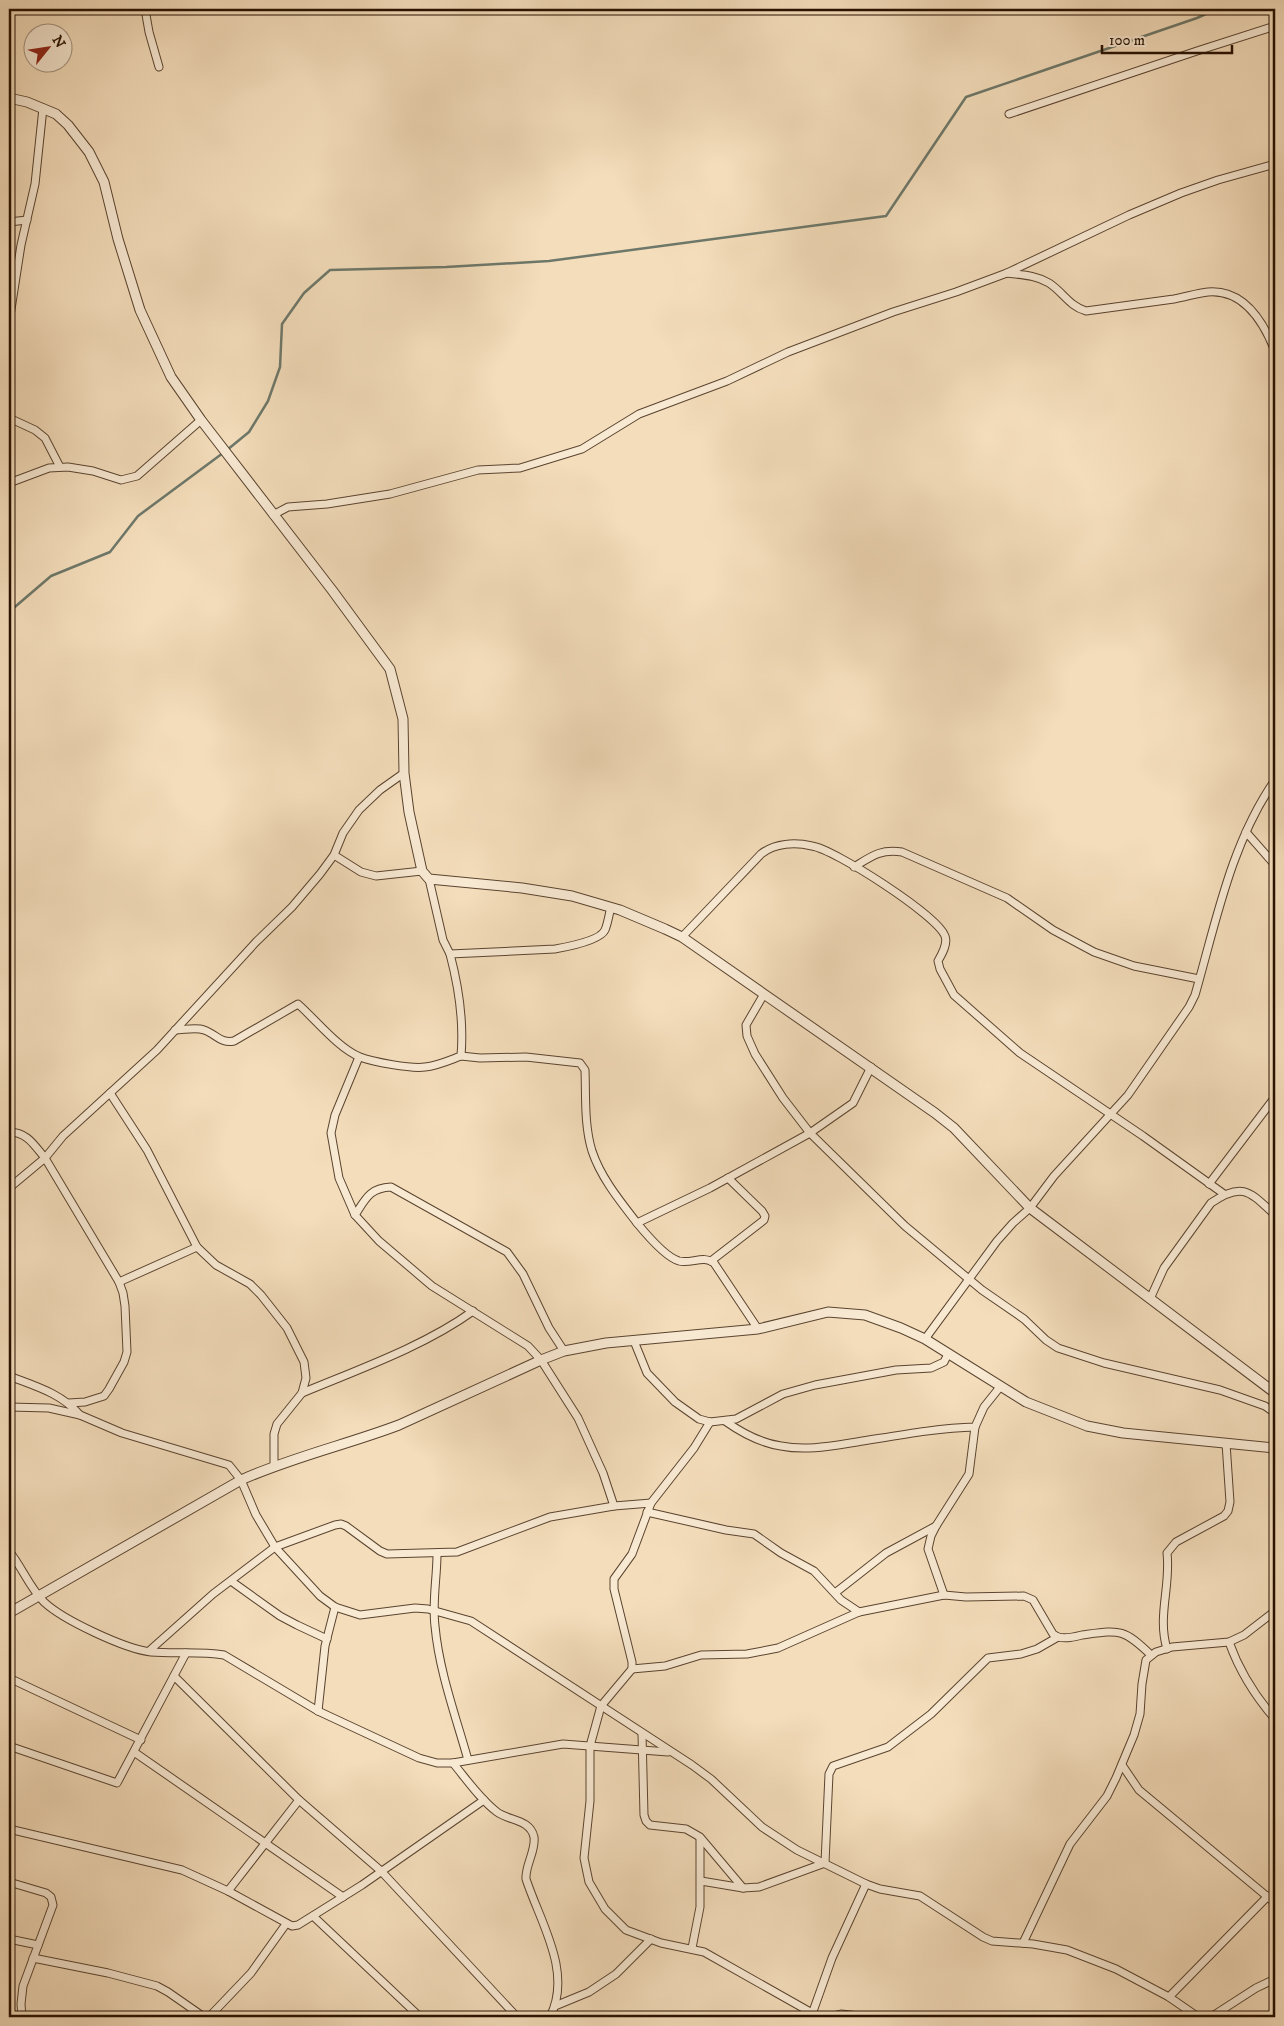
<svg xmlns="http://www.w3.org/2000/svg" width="1284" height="2026" viewBox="0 0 1284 2026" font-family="'IM FELL DW Pica',serif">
  <rect width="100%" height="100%" fill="#f4ddbb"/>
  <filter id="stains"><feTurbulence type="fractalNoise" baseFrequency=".004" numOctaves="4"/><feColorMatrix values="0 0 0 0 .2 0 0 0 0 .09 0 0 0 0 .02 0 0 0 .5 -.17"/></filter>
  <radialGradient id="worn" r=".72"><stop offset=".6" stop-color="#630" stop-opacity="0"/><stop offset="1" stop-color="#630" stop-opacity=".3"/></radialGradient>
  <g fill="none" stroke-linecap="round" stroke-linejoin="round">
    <g stroke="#6d786a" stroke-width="2.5">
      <polyline points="227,450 249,432 268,401 280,367 282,324 304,293 330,270 446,267 549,261 886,216 966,97 1197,18 1217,9"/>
      <polyline points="9,612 51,576 110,552 138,516 223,453"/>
    </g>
    <g stroke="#5a442f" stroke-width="9">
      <g id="minor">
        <polyline points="145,9 149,32 159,67"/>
        <polyline points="1009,114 1197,51 1275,26"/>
        <polyline points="9,222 27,220"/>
        <path d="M1007,273C1021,275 1036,275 1049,283C1063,292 1069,306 1086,311C1116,307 1145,303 1174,299C1186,297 1197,293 1208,292C1244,289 1264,323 1275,351"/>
        <polyline points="9,322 21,245 35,184 43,108"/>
        <polyline points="9,418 35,430 45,438 60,467"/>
        <polyline points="9,483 49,468 68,467 93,471 121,480 137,476 201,420"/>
        <polyline points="273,515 288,507 327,504 390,494 478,470 520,468 582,449 639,414 727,381 788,352 893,312 956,292 1007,273 1129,215 1181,193 1218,180 1275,164"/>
        <polyline points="1246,832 1275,865"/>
        <polyline points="334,855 361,872 376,876 422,871"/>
        <path d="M854,867C872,856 880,849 902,852L1007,898L1053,930L1094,952L1134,966L1199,979"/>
        <path d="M429,879L443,940L450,954L555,949C566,947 600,941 605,930C608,923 609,914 611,907"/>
        <path d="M682,937L761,854C775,843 795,842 812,846C834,849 937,915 945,936C948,944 942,954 938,961L940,969L954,995L1020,1053L1143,1136L1224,1194"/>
        <polyline points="764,994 746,1025 747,1036 755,1054 783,1098 810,1133 905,1226 982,1290 1024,1319 1046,1340 1058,1348 1104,1363 1220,1390 1265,1406 1275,1413"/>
        <path d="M175,1030C184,1030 196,1027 204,1030C216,1034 221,1044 234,1041L298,1004C315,1019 339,1049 360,1057C373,1062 411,1069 425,1067C437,1066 450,1060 461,1056C464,1021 459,988 450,954"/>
        <path d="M461,1056L480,1058L526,1057L580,1063L585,1070C586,1096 584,1125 592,1151C601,1178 620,1201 637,1223"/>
        <polyline points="359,1057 335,1115 331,1133 339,1178 355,1215 379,1241 432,1286 528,1346 541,1360 578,1418 603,1473 614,1506"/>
        <polyline points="110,1093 147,1150 197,1247 216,1265 250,1284 261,1295 287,1328 304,1362 306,1378 302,1393 277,1424 274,1434 274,1465"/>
        <path d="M9,1132C27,1132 34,1145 45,1158L119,1282L123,1293L125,1306L127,1352L124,1362L109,1389L104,1396L85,1402L69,1403"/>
        <polyline points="1209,1184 1275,1097"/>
        <polyline points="9,1188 45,1158 63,1136 157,1050 256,942 292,907 320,874 334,855 343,833 359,810 380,790 404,773"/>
        <path d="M355,1215C366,1198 370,1188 391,1187L507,1252L523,1274L549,1328L564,1351"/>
        <polyline points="711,1261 764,1220 765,1216 762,1211 728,1178"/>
        <polyline points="119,1282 197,1247"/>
        <path d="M1150,1299L1164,1268L1211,1203C1243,1181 1250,1192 1275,1215"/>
        <path d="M758,1329L714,1263C704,1255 691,1264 679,1261C665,1257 646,1234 637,1223L710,1188L810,1133L853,1103L871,1067"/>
        <path d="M925,1339L997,1241L1013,1223L1030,1208L1054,1176L1128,1095L1189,1007L1195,995C1216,922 1231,843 1275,780"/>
        <polyline points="634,1341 647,1373 675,1402 699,1419 710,1422 736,1419 783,1394 815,1385 896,1370 931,1368 944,1362 948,1354"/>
        <path d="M9,1376C35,1386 61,1393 80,1415"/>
        <path d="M302,1393C357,1370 425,1346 473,1311"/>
        <polyline points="9,1407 49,1408 80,1415 122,1433 229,1465 241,1480 256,1515 275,1547 320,1596 335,1607 360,1615 415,1608 428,1609 471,1621 692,1765 711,1779 762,1827 797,1850 866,1884 880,1889 920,1896 983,1937 992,1941 1033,1944 1067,1950 1116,1969 1169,1997 1198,2017"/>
        <path d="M725,1421C742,1433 760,1443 781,1446C806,1451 831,1446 857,1442C895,1436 936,1428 975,1427L984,1407L1000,1387"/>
        <polyline points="710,1422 694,1448 651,1503 632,1554 614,1579 614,1589 632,1662 632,1669 601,1706 590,1746 590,1801 584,1858 589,1882 605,1909 626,1930 661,1943 704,1952 812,2013"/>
        <polyline points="647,1512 726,1530 754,1534 781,1553 814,1571 841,1600 859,1612"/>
        <path d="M9,1551C22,1567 29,1587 44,1602C63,1620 125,1649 151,1652C175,1654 200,1651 224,1655L318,1711L419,1758L437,1763H453L563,1744L668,1752"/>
        <path d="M437,1554C437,1578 432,1602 435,1626C439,1671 456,1717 468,1760"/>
        <polyline points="231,1581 280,1616 297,1625 327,1639"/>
        <polyline points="835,1593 886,1553 936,1526"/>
        <polyline points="944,1595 928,1549 931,1536 936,1526 969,1474 975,1427"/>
        <path d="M1229,1642C1239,1670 1255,1696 1275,1719"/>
        <path d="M1167,1649C1157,1616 1171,1586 1167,1553L1176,1542L1224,1516L1228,1511L1230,1502L1226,1443"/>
        <polyline points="149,1651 213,1594 275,1547 335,1525 341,1524 346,1526 380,1551 387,1554 457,1552 550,1517 614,1506 651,1503"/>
        <path d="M632,1669L665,1666L701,1655L747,1654L778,1648L859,1612L944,1595L966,1597L1024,1596L1033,1600L1053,1634L1058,1637C1066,1639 1074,1637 1082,1635C1120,1630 1123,1628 1151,1655"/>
        <polyline points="174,1676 299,1800 381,1871 517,2017"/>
        <polyline points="9,1678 141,1740"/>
        <polyline points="318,1711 325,1646 335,1607"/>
        <polyline points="642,1734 644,1815 646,1821 650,1825 686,1829 700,1837 743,1888 759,1887 825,1863"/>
        <polyline points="9,1746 117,1783 186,1653"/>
        <polyline points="134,1752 343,1897"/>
        <path d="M453,1763C467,1780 480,1799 497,1812C509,1821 530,1819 534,1837C536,1851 525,1865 526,1879C540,1922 573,1972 550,2017"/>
        <polyline points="1122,1765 1139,1790 1275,1903"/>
        <polyline points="9,1829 182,1870 228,1891 292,1926 298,1925 362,1885 484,1800"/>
        <polyline points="825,1863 829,1774 833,1766 888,1747 931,1714 988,1658 1021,1654 1037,1649 1058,1637"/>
        <polyline points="701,1881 743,1888"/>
        <polyline points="9,1882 46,1893 51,1897 53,1905 23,1986 21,2004 22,2017"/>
        <polyline points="228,1891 299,1800"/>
        <polyline points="313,1916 420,2017"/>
        <polyline points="9,1939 38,1945"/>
        <polyline points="1023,1943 1070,1844 1107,1796 1116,1778 1134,1735 1140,1714 1142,1684 1146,1660 1156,1652 1172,1647 1229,1642 1244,1635 1275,1611"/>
        <polyline points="692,1948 700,1907 700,1838"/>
        <polyline points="33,1958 108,1973 157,1986 168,1992 204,2017"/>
        <polyline points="1169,1997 1268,1896"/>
        <polyline points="555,2006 589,1992 616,1974 651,1939"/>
        <polyline points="209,2017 251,1973 286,1924"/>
        <polyline points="811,2017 832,1958 866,1884"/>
        <polyline points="829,2017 841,2014 868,2017"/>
        <polyline points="1211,2017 1256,1988 1275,1979"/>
      </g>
    </g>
    <g stroke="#5a442f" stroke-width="11">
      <g id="tertiary">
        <polyline points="9,98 27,102 56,114 68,125 89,152 104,182 118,239 140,310 171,377 201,420 332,590 390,669 403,719 404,773 409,812 422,871 429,879 522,888 572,896 620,910 665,929 682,937 935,1113 954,1128 1030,1208 1275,1393"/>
        <path d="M9,1613L241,1480C292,1457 346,1445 399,1425L541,1360L564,1351L606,1343L758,1329L828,1312L865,1315L901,1328L925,1339L1026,1402L1087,1426L1123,1433L1275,1448"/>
      </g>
    </g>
    <use href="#minor" stroke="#f8e9d3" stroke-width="7"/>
    <use href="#tertiary" stroke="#f8e9d3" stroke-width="9"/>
  </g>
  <rect width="1284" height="2026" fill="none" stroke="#f4ddbb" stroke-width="30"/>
  <rect x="10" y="10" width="1264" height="2006" fill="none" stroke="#271100" stroke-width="2.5"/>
  <rect x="15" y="15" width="1254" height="1996" fill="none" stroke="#271100"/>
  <g transform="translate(48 48) rotate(60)"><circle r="24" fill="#f8e9d3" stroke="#a4937f"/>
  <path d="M0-4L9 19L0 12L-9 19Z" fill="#8f2418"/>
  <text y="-8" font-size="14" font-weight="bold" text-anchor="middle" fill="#271100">N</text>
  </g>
  <path d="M1102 45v8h130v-8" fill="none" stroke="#271100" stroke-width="2.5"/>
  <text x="1109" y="45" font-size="15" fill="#271100" stroke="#f8e9d3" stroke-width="4" paint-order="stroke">100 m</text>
  <rect width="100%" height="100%" filter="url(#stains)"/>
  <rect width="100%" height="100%" fill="url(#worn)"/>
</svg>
